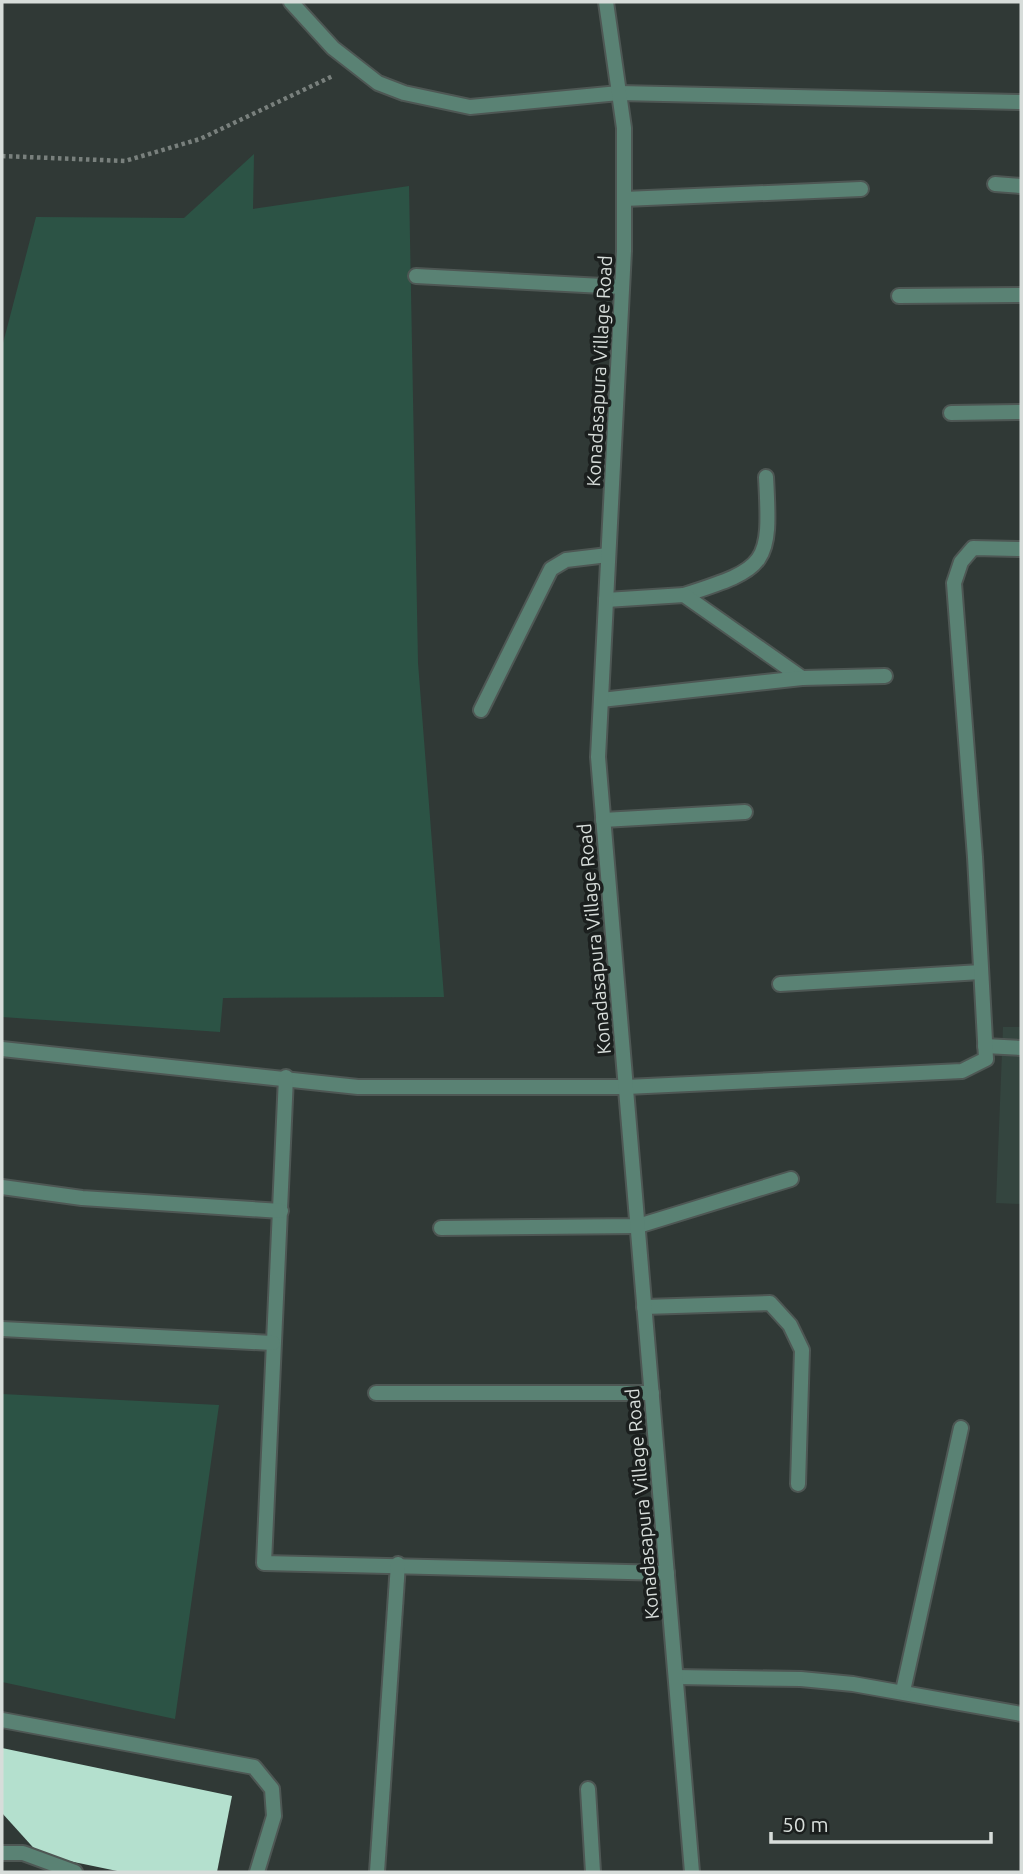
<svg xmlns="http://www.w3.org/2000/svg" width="1023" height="1874" viewBox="0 0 1023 1874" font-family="Ubuntu,sans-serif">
  <rect width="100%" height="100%" fill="#303936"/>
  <polygon fill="#34453f" points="1003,1027 1021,1027 1021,1204 996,1203"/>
  <g fill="#2c5345">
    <polygon points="254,154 253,209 409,186 418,663 444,997 223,998 220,1032 2,1017 2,347 36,217 184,218"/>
    <polygon points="2,1394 219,1405 175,1719 2,1682"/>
  </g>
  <polygon fill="#b4e0ce" points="2,1748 232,1796 217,1872 122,1872 40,1855 2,1813"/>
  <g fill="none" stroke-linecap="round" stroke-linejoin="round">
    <g stroke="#4e5754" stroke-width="18">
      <g id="service">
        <polyline points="481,710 551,569 566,560 608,555"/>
        <polyline points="985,1046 1021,1048"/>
        <polyline points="588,1789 593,1872"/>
      </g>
    </g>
    <g stroke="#4e5754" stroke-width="18">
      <g id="minor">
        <polyline points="291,2 333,48 378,83 404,93 470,107 619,93 1021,102"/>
        <polyline points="995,184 1021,186"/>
        <polyline points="624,199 861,189"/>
        <polyline points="416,276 622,287"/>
        <polyline points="899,296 1021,295"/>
        <polyline points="951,413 1021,412"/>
        <path d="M684,595C768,568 771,565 766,477"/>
        <polyline points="606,600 684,595 802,678"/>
        <polyline points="601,700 802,678 885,676"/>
        <polyline points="603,820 745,812"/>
        <polyline points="780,984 981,972"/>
        <polyline points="2,1049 358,1087 626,1087 962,1071 986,1059 975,857 954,583 961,562 973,548 1021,549"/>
        <polyline points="286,1077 264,1563 667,1573"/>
        <polyline points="2,1187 82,1198 281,1211"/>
        <polyline points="441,1228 638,1226 791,1179"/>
        <polyline points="644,1307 770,1303 790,1325 802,1350 798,1484"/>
        <polyline points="2,1329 273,1343"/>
        <polyline points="376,1393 652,1393"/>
        <polyline points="676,1677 801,1679 853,1684 1021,1714"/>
        <polyline points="903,1691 961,1428"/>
        <polyline points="2,1720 254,1767 272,1789 274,1816 257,1872"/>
        <polyline points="2,1853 23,1853 75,1872"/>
        <polyline points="377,1872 398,1564"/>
      </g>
    </g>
    <g stroke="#4e5754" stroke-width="18">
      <polyline id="tertiary" points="606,2 624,128 624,251 598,757 692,1872"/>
    </g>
    <polyline stroke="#79807d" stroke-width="4.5" stroke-dasharray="3.5 3.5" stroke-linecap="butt" points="2,156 125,161 200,139 333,76"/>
    <use href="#service" stroke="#5a8274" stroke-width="14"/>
    <use href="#minor" stroke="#5a8274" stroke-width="14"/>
    <use href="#tertiary" stroke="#5a8274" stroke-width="14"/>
  </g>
  <g text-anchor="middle" stroke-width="7" stroke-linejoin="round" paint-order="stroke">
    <g font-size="19" fill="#d7ddda" stroke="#1b1f1e">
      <text transform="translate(599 371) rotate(-87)" y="7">Konadasapura Village Road</text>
      <text transform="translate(594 939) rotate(-95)" y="7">Konadasapura Village Road</text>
      <text transform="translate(642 1504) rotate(-95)" y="7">Konadasapura Village Road</text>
    </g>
  </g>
  <rect width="1023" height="1874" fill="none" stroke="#d7ddda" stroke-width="7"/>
  <path d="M771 1832v10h220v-10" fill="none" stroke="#d7ddda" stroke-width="3.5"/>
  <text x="782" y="1832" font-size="21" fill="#d7ddda" stroke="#1b1f1e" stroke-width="5" paint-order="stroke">50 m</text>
</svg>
